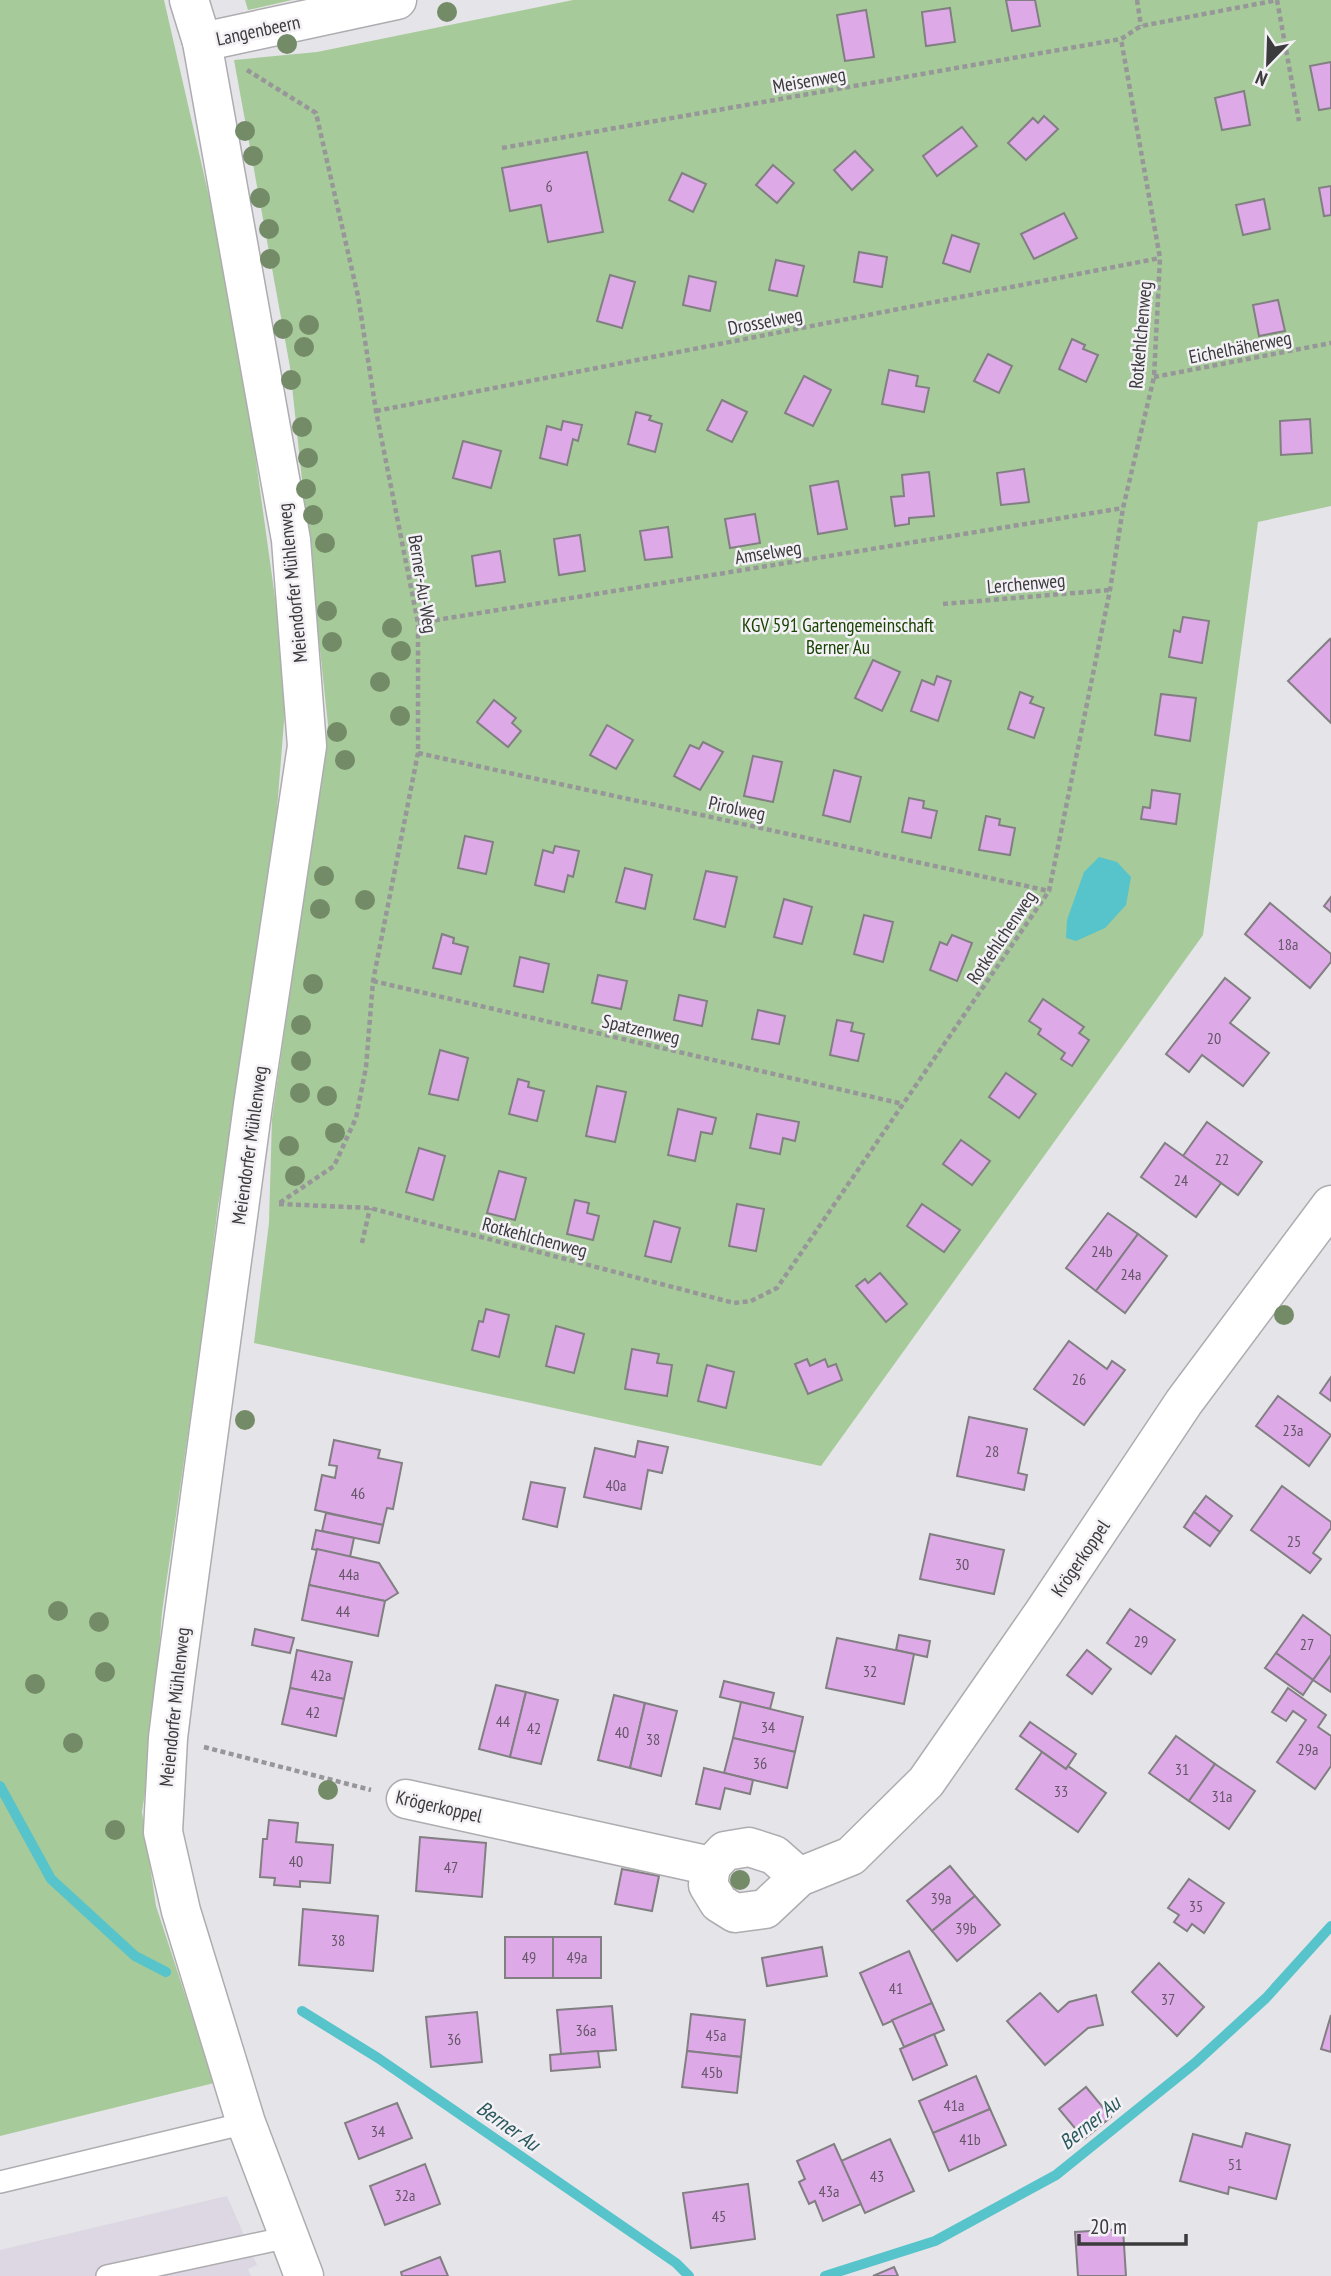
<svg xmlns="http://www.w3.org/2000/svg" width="1331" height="2276" viewBox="0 0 1331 2276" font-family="'PT Sans Narrow',sans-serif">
  <rect width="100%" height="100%" fill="#e5e4e8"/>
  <polygon fill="#dcd7e2" points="227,2196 257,2265 248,2269 251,2276 0,2276 0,2250"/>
  <g fill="#a6ca99">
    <polygon points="0,0 164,0 235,310 287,684 268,922 218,1206 202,1337 162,1612 151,1754 142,1812 156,1906 214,2083 0,2136"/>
    <polygon points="245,0 292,0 248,10"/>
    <polygon points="573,0 1331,0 1331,506 1258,522 1203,935 821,1466 254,1343 269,1223 272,1119 328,725 290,367 234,60 317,52"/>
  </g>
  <polygon fill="#56c4ca" points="1099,857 1117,862 1131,877 1126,905 1105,928 1076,941 1066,938 1067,920 1084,872"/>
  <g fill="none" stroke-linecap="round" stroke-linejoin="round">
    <g stroke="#56c4ca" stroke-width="10">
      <polyline points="0,1786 51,1879 135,1956 166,1972"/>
      <polyline points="302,2011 378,2058 676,2263 689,2276"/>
      <polyline points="825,2276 935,2241 1056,2175 1195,2063 1266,1998 1331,1926"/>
    </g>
  </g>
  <g fill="#ddaae7" stroke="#827f82" stroke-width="2">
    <polygon points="1006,0 1035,0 1040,26 1012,31"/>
    <polygon points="950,8 955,42 926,46 922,12"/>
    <polygon points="866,10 874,57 845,61 837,15"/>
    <polygon points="1331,62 1331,108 1319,110 1310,66"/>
    <polygon points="1244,91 1250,125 1222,130 1215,98"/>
    <polygon points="1044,116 1058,129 1026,160 1008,143 1033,118 1038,123"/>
    <polygon points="962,127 977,146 937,176 923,156"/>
    <polygon points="855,151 873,170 852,190 834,170"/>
    <polygon points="587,152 603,232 548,242 541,205 510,211 502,168"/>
    <polygon points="773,165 794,183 777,203 756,185"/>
    <polygon points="682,173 706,184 693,212 669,200"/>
    <polygon points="1331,186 1331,215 1324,216 1319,188"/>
    <polygon points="1264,199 1270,229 1243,235 1236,205"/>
    <polygon points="1064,213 1077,238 1034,259 1021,234"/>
    <polygon points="952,235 979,244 970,272 943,263"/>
    <polygon points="859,252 887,257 882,287 854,282"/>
    <polygon points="776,260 804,266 797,296 769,290"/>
    <polygon points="610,275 635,282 622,328 597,321"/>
    <polygon points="689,276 716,282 710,311 683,305"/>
    <polygon points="1278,300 1285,331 1259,336 1253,305"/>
    <polygon points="1072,339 1085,345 1083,349 1098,355 1086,382 1059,369"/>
    <polygon points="988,354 1012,366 999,393 974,381"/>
    <polygon points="889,370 918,376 916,386 929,388 924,412 882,404"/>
    <polygon points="804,376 831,390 813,426 785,413"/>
    <polygon points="722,400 747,412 732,442 707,430"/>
    <polygon points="636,412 651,416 649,420 662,424 655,452 628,444"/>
    <polygon points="1310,419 1312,453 1281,455 1280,421"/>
    <polygon points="563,421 582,425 578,441 573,439 567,465 540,458 547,426 561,430"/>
    <polygon points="463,441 501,451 491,488 453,478"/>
    <polygon points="1024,469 1029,502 1001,505 997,473"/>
    <polygon points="929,472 934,516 909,518 909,524 895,526 891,497 904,496 902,475"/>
    <polygon points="838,481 847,529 818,534 810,486"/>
    <polygon points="755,514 760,543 730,548 725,519"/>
    <polygon points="668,527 672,557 645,560 640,531"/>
    <polygon points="580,535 585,571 559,575 554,539"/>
    <polygon points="500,551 505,582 476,586 472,556"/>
    <polygon points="1183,617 1209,621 1202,663 1169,657 1174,630 1180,632"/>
    <polygon points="1330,639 1331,641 1331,723 1288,681"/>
    <polygon points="873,660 900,672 882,711 855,698"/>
    <polygon points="937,676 951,681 938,721 911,711 922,680 934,685"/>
    <polygon points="1020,692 1033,697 1030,703 1044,708 1034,738 1008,729"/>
    <polygon points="1161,694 1196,698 1190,741 1155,735"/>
    <polygon points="494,700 516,718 512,723 521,731 508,747 477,722"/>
    <polygon points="607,725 633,740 616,769 590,755"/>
    <polygon points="703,742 723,752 700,790 674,776 690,745 699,749"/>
    <polygon points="753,756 782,762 773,802 744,796"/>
    <polygon points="834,770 861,777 850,822 823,815"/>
    <polygon points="1152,790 1180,794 1176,824 1141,819 1143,807 1150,808"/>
    <polygon points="909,798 924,801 923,808 937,811 931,838 902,832"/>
    <polygon points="986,816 1000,819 999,825 1015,828 1010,855 979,850"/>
    <polygon points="465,836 493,842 486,874 458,868"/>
    <polygon points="555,846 579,851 573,877 568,875 564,892 535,885 543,850 553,853"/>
    <polygon points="625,868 652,875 645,909 616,902"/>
    <polygon points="706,871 737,877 725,927 694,919"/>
    <polygon points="1331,897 1331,912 1324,906"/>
    <polygon points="784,899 812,907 802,944 774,937"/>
    <polygon points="1270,903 1331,954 1331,962 1310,988 1245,934"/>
    <polygon points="864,915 893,922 883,962 854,954"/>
    <polygon points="442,934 454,938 453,943 468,947 461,974 433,968"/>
    <polygon points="952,935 972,943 957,981 930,970 940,942 947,945"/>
    <polygon points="520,957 549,964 543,992 514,986"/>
    <polygon points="598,975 627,981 621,1009 592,1003"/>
    <polygon points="1225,978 1250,998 1230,1023 1269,1053 1243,1086 1202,1055 1189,1072 1166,1054"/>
    <polygon points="679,995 707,1001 702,1026 674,1020"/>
    <polygon points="1043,999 1084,1027 1079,1033 1089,1040 1072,1066 1061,1059 1065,1053 1038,1034 1041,1029 1029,1021"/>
    <polygon points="758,1010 785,1016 779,1044 752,1039"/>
    <polygon points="837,1020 853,1023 851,1031 864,1034 858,1061 830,1055"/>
    <polygon points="440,1050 468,1058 458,1100 429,1094"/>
    <polygon points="1006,1073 1036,1094 1019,1118 989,1097"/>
    <polygon points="518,1079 529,1082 528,1087 544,1091 537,1121 509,1114"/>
    <polygon points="597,1086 626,1092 615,1142 586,1136"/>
    <polygon points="678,1109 716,1118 712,1134 701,1132 695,1161 668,1155"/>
    <polygon points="757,1114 799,1122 795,1141 783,1138 780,1154 750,1148"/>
    <polygon points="1207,1122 1262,1162 1238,1195 1183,1156"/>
    <polygon points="961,1140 990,1161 972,1185 943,1164"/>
    <polygon points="1165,1143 1221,1183 1196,1217 1141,1177"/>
    <polygon points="419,1148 445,1156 433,1200 406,1192"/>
    <polygon points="499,1171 526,1178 515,1220 487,1213"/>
    <polygon points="575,1200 589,1203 587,1213 599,1216 593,1240 567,1234"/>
    <polygon points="737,1204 764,1209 756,1251 729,1246"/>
    <polygon points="922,1204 960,1230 944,1252 907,1226"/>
    <polygon points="1108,1213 1138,1234 1096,1291 1066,1268"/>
    <polygon points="654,1221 680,1228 671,1262 645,1256"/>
    <polygon points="1138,1234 1167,1256 1125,1313 1096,1291"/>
    <polygon points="880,1273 907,1304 886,1322 856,1286 865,1279 868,1283"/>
    <polygon points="486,1309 509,1315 499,1357 472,1350 479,1321 483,1322"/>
    <polygon points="556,1326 584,1334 574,1373 546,1366"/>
    <polygon points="1069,1341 1107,1369 1112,1361 1125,1370 1084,1425 1034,1389"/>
    <polygon points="632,1349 659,1354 657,1363 672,1365 667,1396 625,1389"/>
    <polygon points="807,1359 810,1366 825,1359 828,1367 836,1364 842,1380 808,1394 795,1364"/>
    <polygon points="707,1365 734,1372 726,1408 698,1401"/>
    <polygon points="1331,1377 1331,1401 1320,1393"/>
    <polygon points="1278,1396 1331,1435 1309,1466 1256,1426"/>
    <polygon points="969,1417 1027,1429 1018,1473 1027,1475 1024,1490 957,1476"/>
    <polygon points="334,1440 380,1450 378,1458 402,1463 393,1509 387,1508 383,1525 315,1510 322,1475 335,1478 337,1466 329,1465"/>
    <polygon points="638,1441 668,1447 662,1473 648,1470 641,1509 584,1497 595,1448 635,1457"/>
    <polygon points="531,1482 565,1488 557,1527 523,1519"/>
    <polygon points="1282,1486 1331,1522 1331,1528 1313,1553 1321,1559 1310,1573 1251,1530"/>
    <polygon points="1206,1496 1232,1516 1220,1532 1194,1512"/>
    <polygon points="1194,1512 1220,1532 1210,1546 1184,1527"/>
    <polygon points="326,1513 383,1525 379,1543 322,1531"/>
    <polygon points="316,1530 354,1538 350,1557 312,1549"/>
    <polygon points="930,1534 1004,1550 994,1594 920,1579"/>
    <polygon points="317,1549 379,1563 398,1593 385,1601 309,1585"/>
    <polygon points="309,1585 385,1601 378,1636 302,1620"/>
    <polygon points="1130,1609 1175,1640 1151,1674 1107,1643"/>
    <polygon points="1303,1615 1331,1636 1331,1655 1313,1680 1276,1653"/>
    <polygon points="255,1629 294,1638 290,1653 252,1645"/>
    <polygon points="899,1635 930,1641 927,1657 896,1650"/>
    <polygon points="837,1638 914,1654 904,1704 826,1688"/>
    <polygon points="297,1650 352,1662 344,1699 290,1688"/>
    <polygon points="1087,1650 1111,1669 1092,1694 1067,1675"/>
    <polygon points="1276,1653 1313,1680 1303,1695 1265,1668"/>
    <polygon points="1331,1655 1331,1692 1313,1680"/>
    <polygon points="724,1681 774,1693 770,1709 720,1697"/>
    <polygon points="496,1685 526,1692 510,1757 479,1749"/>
    <polygon points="290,1688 344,1699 336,1736 282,1724"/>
    <polygon points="1288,1688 1326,1715 1318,1727 1331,1736 1331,1766 1315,1789 1277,1762 1306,1720 1293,1711 1286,1721 1272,1712"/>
    <polygon points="526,1692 558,1700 541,1764 510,1757"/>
    <polygon points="614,1695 645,1703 630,1768 598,1760"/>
    <polygon points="741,1702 803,1717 795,1752 733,1738"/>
    <polygon points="645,1703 677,1711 661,1776 630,1768"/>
    <polygon points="1030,1722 1076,1754 1066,1769 1020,1736"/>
    <polygon points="1176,1736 1215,1764 1189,1801 1149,1773"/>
    <polygon points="733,1738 795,1752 787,1788 724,1773"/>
    <polygon points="1042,1752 1066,1769 1068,1766 1106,1793 1078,1832 1016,1789"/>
    <polygon points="1215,1764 1255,1791 1229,1829 1189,1801"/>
    <polygon points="704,1768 753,1780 750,1794 725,1788 720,1809 696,1804"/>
    <polygon points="269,1820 298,1823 296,1842 333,1845 330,1883 300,1881 300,1887 274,1885 275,1878 260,1877 263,1839 267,1839"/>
    <polygon points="420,1837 486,1843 482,1897 416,1891"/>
    <polygon points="950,1866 975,1896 932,1931 907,1901"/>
    <polygon points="622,1869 659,1876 652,1911 615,1904"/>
    <polygon points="1189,1879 1224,1903 1204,1933 1192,1924 1187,1931 1174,1922 1179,1915 1168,1908"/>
    <polygon points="975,1896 1000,1925 957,1961 932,1931"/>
    <polygon points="303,1909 378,1916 373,1971 299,1965"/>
    <rect x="505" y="1937" width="48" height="41"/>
    <rect x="553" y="1937" width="48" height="41"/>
    <polygon points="822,1947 827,1976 767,1986 762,1958"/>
    <polygon points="909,1951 932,2003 883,2025 860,1973"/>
    <polygon points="1159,1963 1204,2007 1177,2036 1132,1992"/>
    <polygon points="1040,1993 1058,2012 1069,2002 1096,1995 1103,2025 1088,2028 1045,2065 1007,2021"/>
    <polygon points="932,2003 944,2030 904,2047 892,2020"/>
    <polygon points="612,2006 616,2050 561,2054 557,2010"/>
    <polygon points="477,2012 482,2062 431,2067 426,2017"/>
    <polygon points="691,2014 745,2020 741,2057 687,2051"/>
    <polygon points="1331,2015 1331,2052 1321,2049"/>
    <polygon points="934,2034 947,2065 913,2080 900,2049"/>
    <polygon points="598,2051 600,2067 551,2071 550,2055"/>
    <polygon points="687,2051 741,2057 737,2093 682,2087"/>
    <polygon points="976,2076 990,2109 933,2133 919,2101"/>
    <polygon points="1086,2087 1111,2117 1084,2139 1059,2109"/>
    <polygon points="397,2103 412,2138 359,2159 345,2123"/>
    <polygon points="990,2109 1006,2145 949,2171 933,2133"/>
    <polygon points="1246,2133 1290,2145 1276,2199 1229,2187 1228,2194 1180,2181 1193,2134 1242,2147"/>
    <polygon points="890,2139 914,2191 865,2213 841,2161"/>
    <polygon points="834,2144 861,2204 823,2221 815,2201 809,2204 799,2182 805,2179 797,2161"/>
    <polygon points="425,2164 440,2204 385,2225 370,2186"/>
    <polygon points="748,2184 755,2239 691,2248 683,2193"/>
    <polygon points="1123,2229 1126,2276 1078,2276 1075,2232"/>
    <polygon points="440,2257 448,2276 402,2276 401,2272"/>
    <polygon points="894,2267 898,2276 873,2276"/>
  </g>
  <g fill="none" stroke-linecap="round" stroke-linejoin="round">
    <g stroke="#aeacb0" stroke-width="24">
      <g id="lane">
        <polyline points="0,2182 246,2123"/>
        <polyline points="107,2276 289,2237"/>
      </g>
    </g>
    <g stroke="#aeacb0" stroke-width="41">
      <g id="street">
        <polyline points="202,42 397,0"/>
        <polyline points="406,1799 711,1866"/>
        <polyline points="799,1877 774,1855 749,1847 725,1851 711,1866 708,1885 719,1903 735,1913 765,1909 799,1877 851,1856 926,1782 1044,1612 1184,1402 1331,1205"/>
      </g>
    </g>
    <g stroke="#aeacb0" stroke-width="41">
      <polyline id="secondary" points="189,0 202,42 291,540 307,746 253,1105 175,1681 168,1738 163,1832 181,1911 246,2123 304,2276"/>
    </g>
    <g stroke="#979699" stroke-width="4.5" stroke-dasharray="5 3.5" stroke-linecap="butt">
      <polyline points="1137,0 1141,26"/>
      <polyline points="1277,0 1299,121"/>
      <polyline points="247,70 316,113 358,296 376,411 418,623 418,753 373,981 366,1067 356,1118 334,1166 278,1204"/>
      <polyline points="502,148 1121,39 1141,26 1278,0"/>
      <polyline points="1154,377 1331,343"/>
      <polyline points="376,411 1160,258"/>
      <polyline points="943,604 1110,590"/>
      <polyline points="418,623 1123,508"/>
      <polyline points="418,753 1049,891"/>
      <polyline points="373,981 903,1104"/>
      <polyline points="279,1204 370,1208 734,1303 751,1301 777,1288 1049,891 1110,590 1123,508 1154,377 1160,258 1121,39"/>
      <polyline points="362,1243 370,1208"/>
      <polyline points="204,1747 371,1790"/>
    </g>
    <use href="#lane" stroke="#fff" stroke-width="21"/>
    <use href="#street" stroke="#fff" stroke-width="38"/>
    <use href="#secondary" stroke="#fff" stroke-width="38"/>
  </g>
  <g fill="#748b68">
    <circle cx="447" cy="12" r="10"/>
    <circle cx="287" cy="44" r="10"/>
    <circle cx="245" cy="131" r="10"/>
    <circle cx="253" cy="156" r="10"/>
    <circle cx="260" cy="198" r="10"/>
    <circle cx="269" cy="229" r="10"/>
    <circle cx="270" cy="259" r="10"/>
    <circle cx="309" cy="325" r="10"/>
    <circle cx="283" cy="329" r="10"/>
    <circle cx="304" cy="347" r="10"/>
    <circle cx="291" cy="380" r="10"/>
    <circle cx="302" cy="427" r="10"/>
    <circle cx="308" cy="458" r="10"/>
    <circle cx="306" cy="489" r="10"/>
    <circle cx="313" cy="515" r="10"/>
    <circle cx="325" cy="543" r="10"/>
    <circle cx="327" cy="611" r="10"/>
    <circle cx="392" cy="628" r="10"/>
    <circle cx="332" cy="642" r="10"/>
    <circle cx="401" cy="651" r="10"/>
    <circle cx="380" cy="682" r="10"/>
    <circle cx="400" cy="716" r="10"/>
    <circle cx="337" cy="732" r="10"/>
    <circle cx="345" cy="760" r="10"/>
    <circle cx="324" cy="876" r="10"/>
    <circle cx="365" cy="900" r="10"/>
    <circle cx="320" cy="909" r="10"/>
    <circle cx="313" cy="984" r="10"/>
    <circle cx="301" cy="1025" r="10"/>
    <circle cx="301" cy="1061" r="10"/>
    <circle cx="300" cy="1093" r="10"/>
    <circle cx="327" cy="1096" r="10"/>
    <circle cx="335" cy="1133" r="10"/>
    <circle cx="289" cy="1146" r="10"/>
    <circle cx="295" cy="1176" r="10"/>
    <circle cx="1284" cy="1315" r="10"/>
    <circle cx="245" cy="1420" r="10"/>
    <circle cx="58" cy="1611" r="10"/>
    <circle cx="99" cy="1622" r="10"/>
    <circle cx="105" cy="1672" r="10"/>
    <circle cx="35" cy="1684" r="10"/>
    <circle cx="73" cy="1743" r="10"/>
    <circle cx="328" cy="1790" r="10"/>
    <circle cx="115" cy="1830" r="10"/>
    <circle cx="740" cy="1880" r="10"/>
  </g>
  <g text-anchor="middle" stroke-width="5" stroke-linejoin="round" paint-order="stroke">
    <g font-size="16" fill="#645667">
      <text x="549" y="192">6</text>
      <text x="1288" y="950">18a</text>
      <text x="1214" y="1044">20</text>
      <text x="1222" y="1165">22</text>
      <text x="1181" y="1186">24</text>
      <text x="1102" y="1257">24b</text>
      <text x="1131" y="1280">24a</text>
      <text x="1079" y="1385">26</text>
      <text x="1293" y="1436">23a</text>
      <text x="992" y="1457">28</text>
      <text x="616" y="1491">40a</text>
      <text x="358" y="1499">46</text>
      <text x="1294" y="1547">25</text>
      <text x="962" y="1570">30</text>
      <text x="349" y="1580">44a</text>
      <text x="343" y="1617">44</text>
      <text x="1141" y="1647">29</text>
      <text x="1307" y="1650">27</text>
      <text x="870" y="1677">32</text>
      <text x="321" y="1681">42a</text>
      <text x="313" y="1718">42</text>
      <text x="503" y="1727">44</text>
      <text x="768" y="1733">34</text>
      <text x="534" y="1734">42</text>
      <text x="622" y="1738">40</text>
      <text x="653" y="1745">38</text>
      <text x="1308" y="1755">29a</text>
      <text x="760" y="1769">36</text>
      <text x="1182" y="1775">31</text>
      <text x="1061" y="1797">33</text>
      <text x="1222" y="1802">31a</text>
      <text x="296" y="1867">40</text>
      <text x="451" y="1873">47</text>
      <text x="941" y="1904">39a</text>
      <text x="1196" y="1912">35</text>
      <text x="966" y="1934">39b</text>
      <text x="338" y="1946">38</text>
      <text x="529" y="1963">49</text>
      <text x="577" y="1963">49a</text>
      <text x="896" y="1994">41</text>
      <text x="1168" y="2005">37</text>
      <text x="586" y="2036">36a</text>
      <text x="716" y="2041">45a</text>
      <text x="454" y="2045">36</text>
      <text x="712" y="2078">45b</text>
      <text x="954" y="2111">41a</text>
      <text x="378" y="2137">34</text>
      <text x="970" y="2145">41b</text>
      <text x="1235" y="2170">51</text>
      <text x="877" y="2182">43</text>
      <text x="829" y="2197">43a</text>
      <text x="405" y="2201">32a</text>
      <text x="719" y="2222">45</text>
    </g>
    <g font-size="19" fill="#3b3a3c" stroke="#f3f1f5">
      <text transform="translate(258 30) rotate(-12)" y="7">Langenbeern</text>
      <text transform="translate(809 80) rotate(-10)" y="7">Meisenweg</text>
      <text transform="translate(765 321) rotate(-11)" y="7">Drosselweg</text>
      <text transform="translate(1140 335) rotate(-85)" y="7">Rotkehlchenweg</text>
      <text transform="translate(1240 347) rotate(-11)" y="7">Eichelhäherweg</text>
      <text transform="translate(768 552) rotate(-9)" y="7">Amselweg</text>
      <text transform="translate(292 583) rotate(-96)" y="7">Meiendorfer Mühlenweg</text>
      <text transform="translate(1026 583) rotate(-5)" y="7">Lerchenweg</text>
      <text transform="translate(423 584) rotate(81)" y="7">Berner-Au-Weg</text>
      <text transform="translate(737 808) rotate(12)" y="7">Pirolweg</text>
      <text transform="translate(1001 937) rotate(-56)" y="7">Rotkehlchenweg</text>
      <text transform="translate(641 1029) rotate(13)" y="7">Spatzenweg</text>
      <text transform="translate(249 1145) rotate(-82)" y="7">Meiendorfer Mühlenweg</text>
      <text transform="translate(535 1237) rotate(15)" y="7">Rotkehlchenweg</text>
      <text transform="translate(1080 1558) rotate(-56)" y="7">Krögerkoppel</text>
      <text transform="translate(174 1707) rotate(-84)" y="7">Meiendorfer Mühlenweg</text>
      <text transform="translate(439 1806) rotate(13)" y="7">Krögerkoppel</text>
    </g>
    <g font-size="19" fill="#184300" stroke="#f3f1f5">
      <text x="838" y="632">KGV 591 Gartengemeinschaft<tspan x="838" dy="22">Berner Au</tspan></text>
    </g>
    <g font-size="21" font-style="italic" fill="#29595c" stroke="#f3f1f5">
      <text transform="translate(1090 2123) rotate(-39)" y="7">Berner Au</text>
      <text transform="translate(508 2126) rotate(35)" y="7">Berner Au</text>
    </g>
  </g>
  <g transform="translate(1268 63) rotate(203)" stroke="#f3f1f5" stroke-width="5" paint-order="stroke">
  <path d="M0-5L12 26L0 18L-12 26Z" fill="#3b3a3c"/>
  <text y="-10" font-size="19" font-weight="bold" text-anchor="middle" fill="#3b3a3c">N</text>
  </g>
  <path d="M1079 2234v10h107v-10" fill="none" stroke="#3b3a3c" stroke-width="3.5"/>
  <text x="1090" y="2234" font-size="21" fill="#3b3a3c" stroke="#f3f1f5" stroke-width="5" paint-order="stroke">20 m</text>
</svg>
